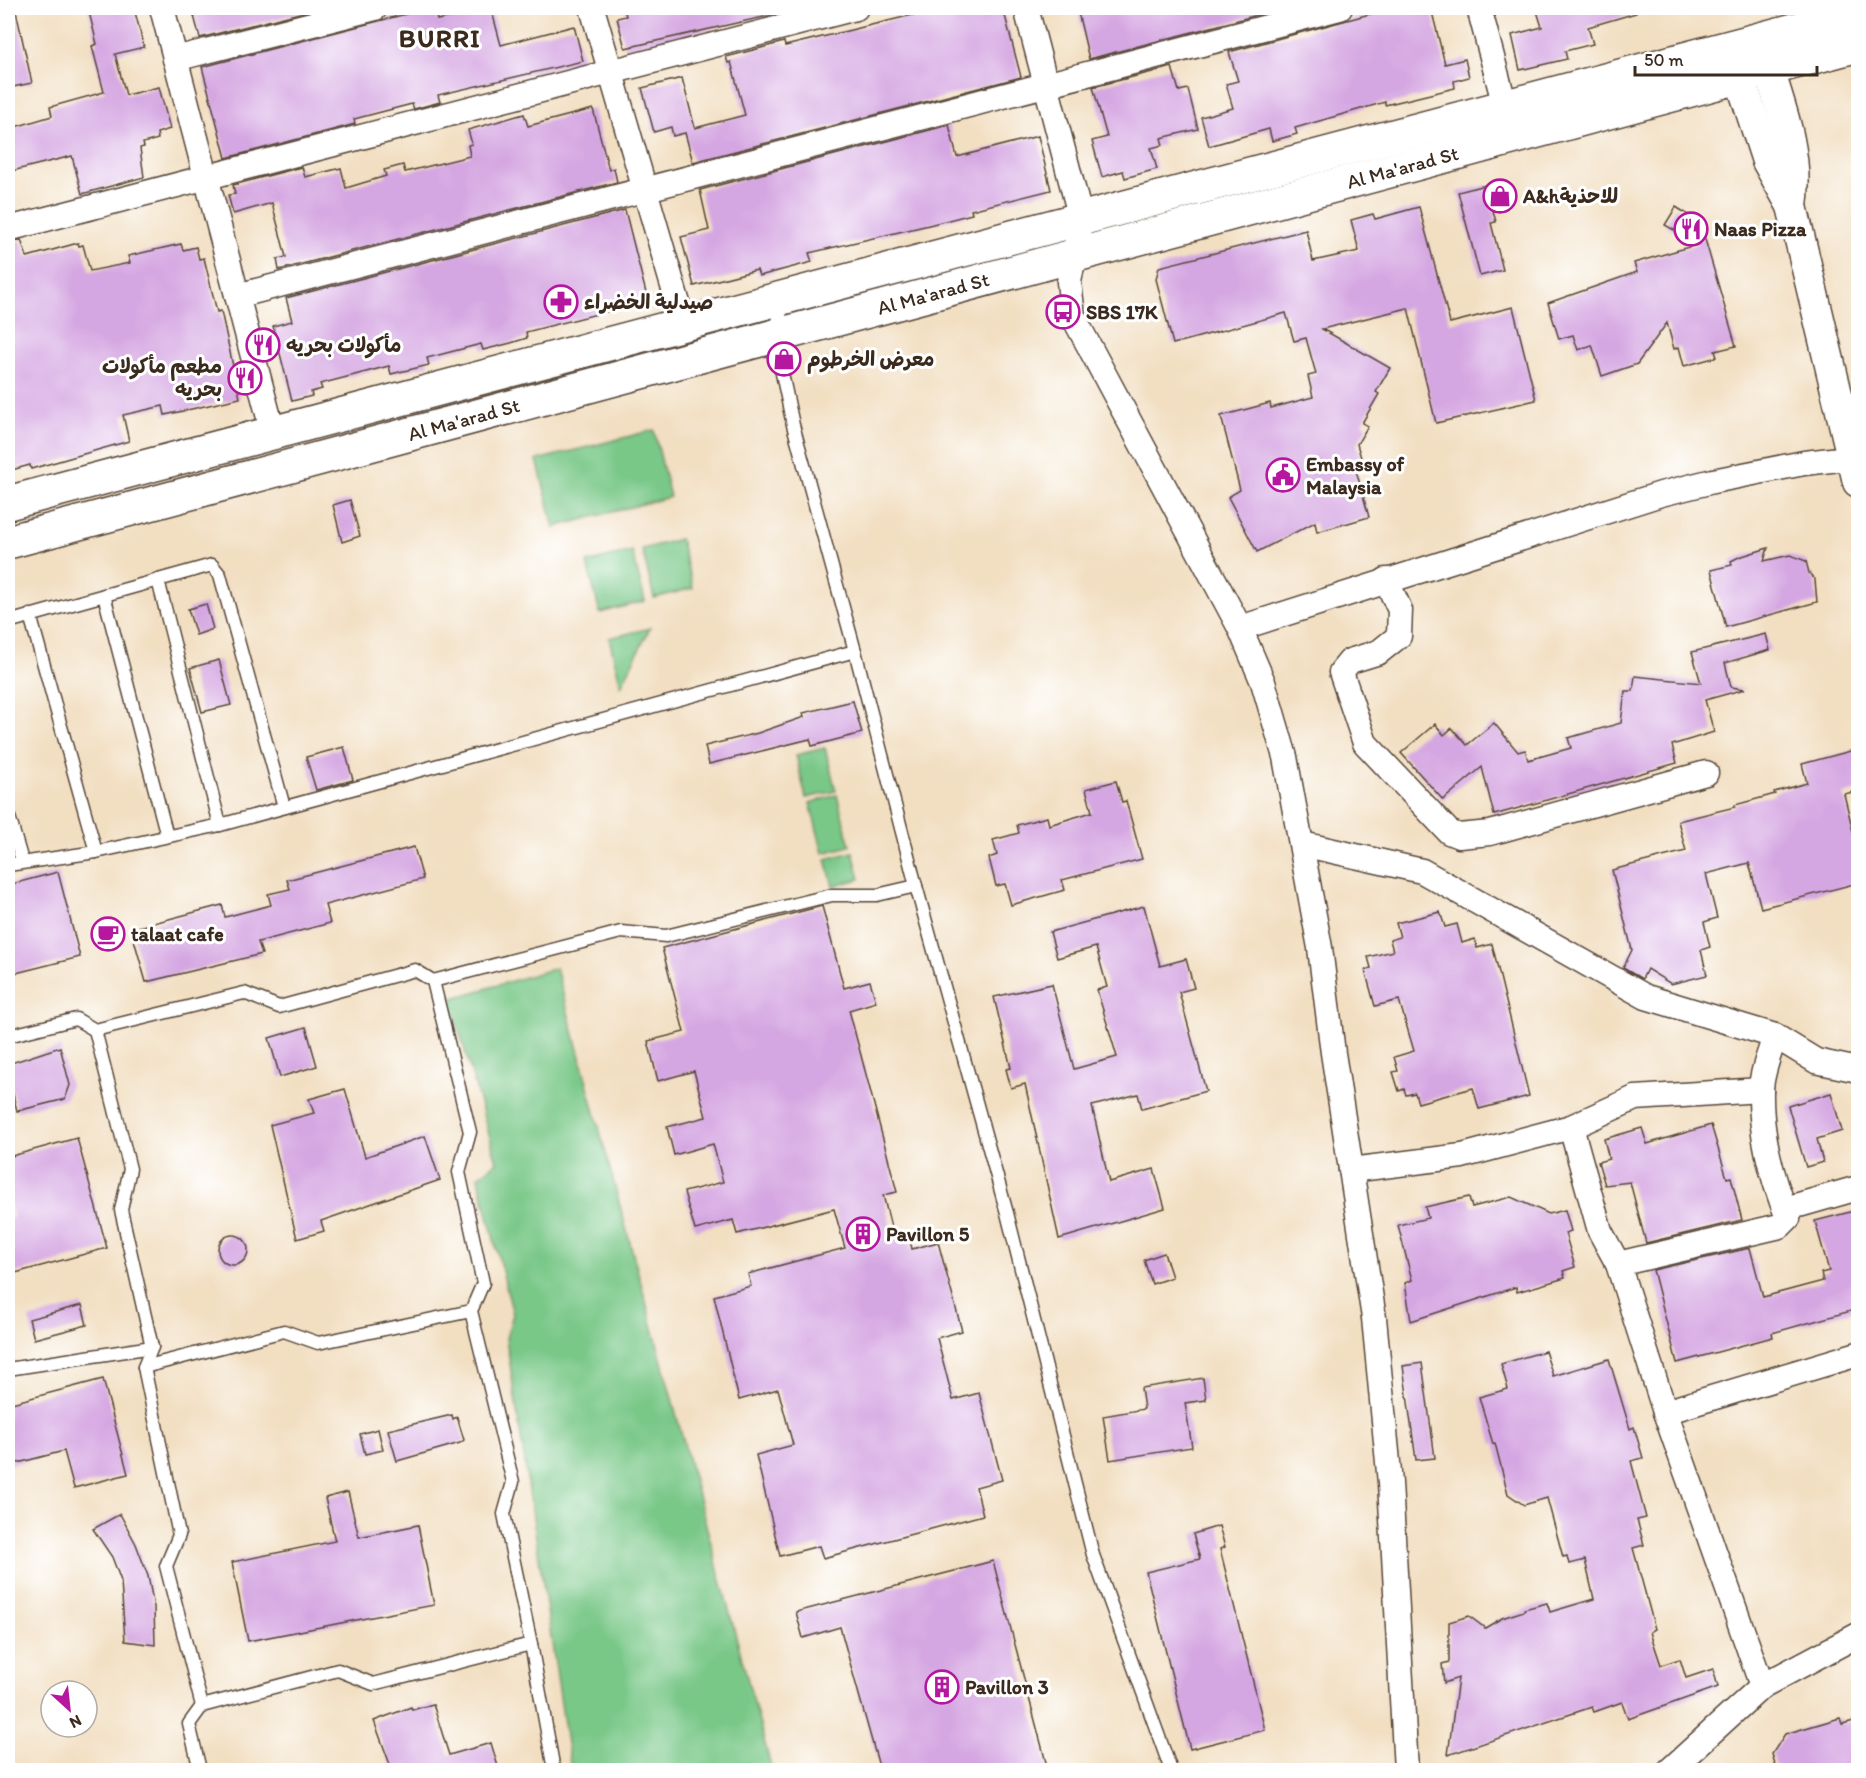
<svg xmlns="http://www.w3.org/2000/svg" width="1866" height="1778" viewBox="0 0 1866 1778" font-family="Itim,'Playpen Sans Arabic',sans-serif">
  <rect width="100%" height="100%" fill="#fff"/>
  <filter id="ink" filterUnits="userSpaceOnUse"><feTurbulence type="fractalNoise" baseFrequency=".0167" numOctaves="2"/><feDisplacementMap in="SourceGraphic" scale="12" xChannelSelector="R" yChannelSelector="G"/><feConvolveMatrix kernelMatrix="1 2 1 2 8 2 1 2 1" color-interpolation-filters="sRGB"/></filter>
  <filter id="wash" filterUnits="userSpaceOnUse"><feTurbulence type="fractalNoise" baseFrequency=".008" numOctaves="4" result="noise"/><feDisplacementMap in="SourceGraphic" scale="24" xChannelSelector="R" yChannelSelector="G"/><feGaussianBlur stdDeviation="1.35" result="paint"/><feColorMatrix in="noise" values="0 0 0 0 0 0 0 0 0 0 0 0 0 0 0 0 0 1.4 0 .05"/><feComposite in="paint" operator="in"/></filter>
  <g filter="url(#wash)">
    <rect width="100%" height="100%" fill="#f2dfc2"/>
    <g fill="#79c888" stroke="#5a7953" stroke-width="1.5">
      <polygon points="654,430 670,497 554,527 537,460"/>
      <polygon points="680,539 693,588 654,598 642,549"/>
      <polygon points="632,551 645,601 600,613 587,563"/>
      <polygon points="650,628 621,686 609,638"/>
      <polygon points="825,748 836,791 806,798 796,755"/>
      <polygon points="837,795 850,846 823,853 810,803"/>
      <polygon points="853,852 860,879 833,886 826,859"/>
      <polygon points="556,968 772,1770 571,1770 506,1338 513,1314 478,1177 497,1162 450,999"/>
    </g>
    <g id="blocks">
      <g fill="#d5a7e2">
        <polygon points="88,8 134,8 144,47 115,54 126,95 159,87 170,129 157,133 158,139 143,143 144,147 140,148 144,177 82,194 72,156 8,172 8,129 52,116 50,107 104,92 92,46 97,44"/>
        <polygon points="226,8 319,8 200,38 194,16"/>
        <polygon points="429,8 434,8 437,20 491,8 501,45 574,26 583,61 438,95 440,102 414,109 412,104 354,119 355,124 226,158 202,67"/>
        <polygon points="624,8 775,8 777,14 625,48 617,18 626,16"/>
        <polygon points="941,8 1003,8 1021,77 693,162 685,133 673,136 671,127 654,132 642,88 682,78 695,128 745,115 731,62 728,63 726,57 784,42 785,46"/>
        <polygon points="1077,8 1284,8 1089,59"/>
        <polygon points="1392,8 1431,8 1445,64 1465,59 1469,77 1454,81 1455,88 1385,105 1385,102 1295,128 1297,134 1272,141 1269,129 1209,146 1201,117 1233,108 1226,84 1238,81 1229,52"/>
        <polygon points="1536,8 1635,8 1636,13 1588,27 1593,44 1565,51 1567,59 1520,70 1512,35 1542,27"/>
        <polygon points="16,11 32,83 8,88 8,12"/>
        <polygon points="1172,67 1179,91 1188,89 1198,129 1161,138 1163,145 1151,148 1157,169 1125,178 1123,171 1102,177 1092,141 1107,137 1093,87"/>
        <polygon points="593,109 609,170 614,168 617,182 279,270 277,259 286,257 272,203 233,214 228,195 235,194 233,185 302,167 305,177 341,168 346,188 386,176 384,170 403,165 405,172 470,156 468,145 472,144 468,130 524,114 528,126"/>
        <polygon points="949,125 957,157 1038,136 1051,190 971,210 972,214 929,225 809,253 812,262 759,276 757,270 694,286 681,237 709,230 700,190"/>
        <polygon points="1486,185 1496,222 1491,223 1503,270 1480,276 1458,192"/>
        <polygon points="1419,207 1450,323 1513,307 1536,400 1436,423 1408,308 1322,329 1390,368 1376,392 1379,394 1362,423 1368,426 1357,444 1364,468 1356,470 1369,517 1317,532 1315,522 1257,552 1228,497 1240,490 1221,416 1270,403 1271,408 1313,397 1308,376 1316,374 1306,338 1294,341 1286,313 1173,344 1156,279 1159,267 1306,230 1313,261 1359,251 1351,220 1373,214 1375,219"/>
        <polygon points="1676,207 1700,222 1736,346 1715,351 1717,357 1684,366 1679,347 1674,349 1667,323 1637,364 1602,376 1592,345 1578,350 1573,335 1559,339 1548,303 1637,272 1634,263 1699,244 1665,225"/>
        <polygon points="625,210 648,301 526,332 527,338 511,343 483,350 481,344 427,358 429,365 391,374 389,366 320,384 322,389 311,392 312,396 292,401 273,326 292,321 286,298"/>
        <polygon points="21,240 27,257 78,243 79,246 83,245 90,271 130,263 128,256 181,244 183,250 196,247 199,259 204,258 217,312 221,311 240,398 165,415 163,406 123,415 129,441 31,469 30,465 8,471 8,243"/>
        <polygon points="350,500 360,536 342,542 333,505"/>
        <polygon points="1768,548 1764,561 1790,555 1806,561 1809,573 1815,580 1817,602 1726,627 1711,570 1732,565 1731,561 1739,557"/>
        <polygon points="206,604 213,629 196,635 188,609"/>
        <polygon points="1766,634 1770,650 1725,663 1731,687 1745,689 1705,700 1714,732 1672,745 1677,763 1494,815 1482,767 1443,800 1401,753 1435,724 1444,735 1452,728 1467,745 1494,723 1518,752 1525,750 1528,760 1571,748 1568,738 1621,723 1625,691 1633,691 1635,676 1701,683 1692,652"/>
        <polygon points="219,660 231,705 202,712 190,668"/>
        <polygon points="853,701 862,733 812,746 810,739 709,764 705,746 758,733 804,717 803,713"/>
        <polygon points="344,747 353,780 316,790 306,757"/>
        <polygon points="1858,749 1858,791 1844,794 1858,852 1858,883 1761,908 1749,863 1706,874 1717,918 1704,922 1710,947 1701,950 1707,975 1671,984 1647,969 1642,979 1623,968 1632,950 1612,870 1686,851 1678,821 1735,807 1735,805 1775,794 1774,792 1807,783 1802,764"/>
        <polygon points="1116,781 1122,802 1126,801 1142,859 1062,880 1065,890 1011,905 1005,884 996,886 989,858 997,855 993,840 1019,833 1017,825 1047,817 1049,825 1092,812 1086,789"/>
        <polygon points="414,847 423,879 325,905 330,923 258,942 262,954 146,982 131,929 222,905 225,917 271,905 268,894 290,889 287,880"/>
        <polygon points="58,872 80,957 8,975 8,885"/>
        <polygon points="822,906 844,988 870,981 876,1002 849,1010 897,1192 883,1195 893,1235 908,1231 912,1249 938,1242 962,1331 937,1338 953,1400 979,1393 1002,1480 976,1487 983,1515 823,1558 819,1546 780,1556 756,1455 793,1445 778,1389 739,1400 714,1296 751,1286 748,1274 845,1248 834,1209 737,1234 733,1220 695,1230 684,1192 723,1182 713,1144 674,1155 667,1127 706,1117 694,1071 658,1081 648,1041 684,1032 662,948"/>
        <polygon points="1144,906 1160,966 1186,959 1194,988 1179,992 1206,1091 1142,1109 1138,1094 1092,1106 1109,1182 1154,1169 1165,1208 1059,1239 1025,1084 1011,1088 1006,1069 1011,1068 994,997 1052,984 1074,1069 1117,1057 1097,990 1107,987 1096,947 1057,958 1050,932"/>
        <polygon points="1440,912 1445,927 1457,924 1462,943 1475,939 1477,948 1492,944 1529,1096 1479,1109 1473,1088 1418,1103 1415,1093 1406,1095 1404,1089 1399,1091 1393,1072 1398,1071 1394,1057 1414,1051 1399,1000 1375,1006 1365,970 1371,968 1368,957 1393,951 1390,940 1400,937 1396,923"/>
        <polygon points="306,1027 317,1066 280,1077 269,1038"/>
        <polygon points="60,1047 70,1085 65,1099 17,1111 8,1074 8,1064"/>
        <polygon points="345,1089 365,1157 425,1136 440,1180 321,1221 324,1231 297,1239 270,1125 314,1113 309,1099"/>
        <polygon points="1831,1093 1842,1131 1817,1139 1823,1162 1806,1167 1788,1106"/>
        <polygon points="1711,1125 1727,1178 1731,1177 1742,1220 1646,1243 1630,1182 1605,1185 1598,1162 1609,1159 1604,1139 1642,1128 1647,1144"/>
        <polygon points="77,1138 107,1248 8,1275 8,1219 13,1217 8,1197 8,1157"/>
        <polygon points="1469,1197 1472,1207 1511,1197 1549,1214 1565,1210 1571,1231 1565,1233 1575,1267 1563,1271 1565,1278 1517,1292 1516,1287 1411,1321 1405,1283 1412,1280 1398,1225 1428,1218 1425,1207"/>
        <polygon points="1858,1210 1858,1309 1772,1333 1773,1337 1677,1363 1653,1270 1750,1248 1763,1297 1823,1281 1821,1273 1829,1271 1815,1221"/>
        <circle cx="233" cy="1250" r="15"/>
        <polygon points="1164,1253 1172,1277 1152,1284 1144,1260"/>
        <polygon points="82,1305 87,1325 34,1339 29,1319"/>
        <polygon points="1545,1351 1553,1376 1609,1359 1630,1429 1634,1427 1643,1458 1631,1461 1646,1518 1637,1520 1644,1545 1633,1548 1655,1629 1650,1632 1661,1665 1680,1659 1686,1678 1713,1669 1718,1687 1628,1719 1622,1702 1594,1712 1592,1707 1448,1755 1458,1678 1444,1683 1442,1664 1449,1662 1449,1622 1469,1616 1485,1628 1502,1618 1524,1611 1524,1609 1547,1603 1550,1612 1594,1599 1585,1560 1569,1564 1567,1556 1563,1557 1547,1498 1524,1505 1508,1494 1495,1443 1493,1444 1479,1397 1508,1389 1501,1364"/>
        <polygon points="1422,1363 1435,1458 1416,1460 1403,1366"/>
        <polygon points="1203,1378 1206,1400 1185,1403 1192,1447 1110,1460 1103,1416 1144,1409 1141,1388"/>
        <polygon points="103,1379 128,1474 74,1488 64,1451 10,1465 8,1454 8,1404"/>
        <polygon points="452,1415 453,1419 457,1417 464,1440 460,1443 397,1461 388,1430"/>
        <polygon points="378,1429 383,1450 365,1454 360,1434"/>
        <polygon points="348,1492 359,1537 418,1525 434,1605 248,1641 232,1562 335,1541 325,1498"/>
        <polygon points="120,1514 136,1544 148,1576 154,1607 155,1645 125,1641 121,1581 112,1557 93,1529"/>
        <polygon points="1219,1526 1225,1547 1220,1549 1265,1730 1190,1749 1146,1572 1200,1559 1193,1534"/>
        <polygon points="993,1561 1048,1770 880,1770 840,1627 803,1638 796,1612"/>
        <polygon points="433,1704 449,1755 491,1743 499,1770 392,1770 374,1721 411,1707 412,1710"/>
        <polygon points="1840,1718 1842,1724 1858,1720 1858,1770 1777,1770 1772,1754 1785,1734"/>
      </g>
    </g>
  </g>
  <g filter="url(#ink)">
    <use href="#blocks" fill-opacity="0" stroke="#564537" stroke-width="1.5"/>
    <g fill="none" stroke-linecap="round" stroke-linejoin="round">
      <g stroke="#564537" stroke-width="15">
        <g id="service">
          <polyline points="784,301 774,336 793,425 855,651 916,886 1007,1213 1093,1555 1171,1770"/>
          <polyline points="158,580 220,825"/>
          <polyline points="104,595 167,836"/>
          <polyline points="30,615 96,852"/>
          <polyline points="8,622 212,565 220,575 284,807"/>
          <polyline points="8,813 22,861"/>
          <polyline points="8,865 96,852 220,825 855,651"/>
          <polyline points="433,981 621,932 666,936 832,895 877,895 916,886"/>
          <polyline points="95,1030 244,993 279,1007 415,970 433,981 470,1132 459,1172 483,1283 471,1311 513,1482 504,1514 531,1644 554,1770"/>
          <polyline points="8,1036 76,1019 95,1030 130,1169 121,1210 152,1347 144,1367 179,1535 166,1566 202,1706"/>
          <polyline points="144,1367 284,1331 318,1343 471,1311"/>
          <polyline points="8,1369 152,1347"/>
          <polyline points="200,1770 189,1724 202,1706 338,1670 373,1684 531,1644"/>
        </g>
      </g>
      <g stroke="#564537" stroke-width="27">
        <g id="minor">
          <polyline points="162,8 273,433"/>
          <polyline points="592,8 684,324"/>
          <polyline points="1026,8 1081,219 1069,282 1073,316 1240,628 1263,682 1285,757 1320,948 1333,1053 1374,1318 1390,1483 1406,1770"/>
          <polyline points="1479,8 1509,121"/>
          <polyline points="175,59 375,8"/>
          <polyline points="8,229 856,8"/>
          <polyline points="237,296 1340,8"/>
          <polyline points="1386,580 1400,610 1399,636 1379,652 1350,661 1341,672 1365,743 1449,832 1459,836 1490,833 1706,773"/>
          <polyline points="1240,628 1661,494 1713,481 1804,463 1858,457"/>
          <polyline points="1302,844 1422,871 1646,997 1775,1036 1816,1061 1858,1070"/>
          <polyline points="1571,1127 1600,1231 1618,1264 1665,1412 1762,1686"/>
          <polyline points="1351,1170 1462,1156 1571,1127 1635,1098 1761,1090"/>
          <polyline points="1785,1209 1858,1188"/>
          <path d="M1618,1264L1780,1226L1788,1218C1772,1178 1760,1134 1761,1091C1761,1073 1770,1053 1775,1036"/>
          <polyline points="1665,1412 1858,1354"/>
          <polyline points="1670,1770 1762,1686 1858,1635"/>
        </g>
      </g>
      <g stroke="#564537" stroke-width="33">
        <g id="tertiary">
          <path d="M1761,45C1777,98 1800,150 1792,206L1858,482"/>
          <polyline points="1732,53 1767,161 1792,206"/>
        </g>
      </g>
      <g stroke="#564537" stroke-width="36">
        <g id="secondary">
          <polyline points="8,503 1858,13"/>
          <path id="s1" d="M8,542L1858,45"/>
        </g>
      </g>
      <use href="#service" stroke="#fff" stroke-width="12"/>
      <use href="#minor" stroke="#fff" stroke-width="24"/>
      <use href="#tertiary" stroke="#fff" stroke-width="30"/>
      <use href="#secondary" stroke="#fff" stroke-width="33"/>
    </g>
  </g>
  <defs>
    <g id="shop-ring" transform="scale(1.725)"><circle r="9.5" fill="#fff" stroke="#b5179e" stroke-width="1.5"/><path d="M-5-2.5h2.3a2.7 3.5 0 0 1 5.4 0H5L5.5 6h-11ZM-1.5-2.5h3a1.5 2.3 0 0 0-3 0Z" fill="#b5179e"/></g>
    <g id="restaurant-ring" transform="scale(1.725)"><circle r="9.5" fill="#fff" stroke="#b5179e" stroke-width="1.5"/><path d="M-5-6h1v4h1v-4h1v4h1v-4h1v5L-1.5 .5V6h-2V.5L-5-1ZM5-6V6H3V1.5H1.5Q1.5-4 5-6Z" fill="#b5179e"/></g>
    <g id="pharmacy-ring" transform="scale(1.725)"><circle r="9.5" fill="#fff" stroke="#b5179e" stroke-width="1.5"/><path d="M-2-6h4v4h4v4h-4v4h-4v-4h-4v-4h4Z" fill="#b5179e"/></g>
    <g id="bus-ring" transform="scale(1.725)"><circle r="9.5" fill="#fff" stroke="#b5179e" stroke-width="1.5"/><path d="M-5-6H5V4H4V6H2V4H-2V6H-4V4H-5ZM-3.5-4V0h7V-4ZM-3.5 1.2v1.5H-2V1.2ZM2 1.2v1.5H3.5V1.2Z" fill="#b5179e"/></g>
    <g id="civic-ring" transform="scale(1.725)"><circle r="9.5" fill="#fff" stroke="#b5179e" stroke-width="1.5"/><path d="M-.6-6.5H3V-4.5H.6V-3L4-1V1h2V6H-6V1h2V-1L-.6-3ZM-1.2 2.5V6h2.4V2.5Z" fill="#b5179e"/></g>
    <g id="cafe-ring" transform="scale(1.725)"><circle r="9.5" fill="#fff" stroke="#b5179e" stroke-width="1.5"/><path d="M-5.5-4.5H6V0H3Q3 3.5 0 3.5H-2.5Q-5.5 3.5-5.5 0ZM3-3.2v2h1.7v-2ZM-6 4.5H4V6H-6Z" fill="#b5179e"/></g>
    <g id="building-ring" transform="scale(1.725)"><circle r="9.5" fill="#fff" stroke="#b5179e" stroke-width="1.5"/><path d="M-4-6H4V6H1V3H-1V6H-4ZM-2.5-4.3h1.7v1.8h-1.7ZM.8-4.3h1.7v1.8H.8ZM-2.5-1h1.7V.8h-1.7ZM.8-1h1.7V.8H.8Z" fill="#b5179e"/></g>
  </defs>
  <g fill-rule="evenodd">
    <use href="#shop-ring" x="1500" y="196"/>
    <use href="#restaurant-ring" x="1691" y="229"/>
    <use href="#pharmacy-ring" x="561" y="302"/>
    <use href="#bus-ring" x="1063" y="312"/>
    <use href="#restaurant-ring" x="263" y="345"/>
    <use href="#shop-ring" x="784" y="359"/>
    <use href="#restaurant-ring" x="245" y="378"/>
    <use href="#civic-ring" x="1283" y="475"/>
    <use href="#cafe-ring" x="108" y="934"/>
    <use href="#building-ring" x="863" y="1234"/>
    <use href="#building-ring" x="942" y="1687"/>
  </g>
  <g text-anchor="middle" stroke-width="6" stroke-linejoin="round" paint-order="stroke">
    <g font-size="20" fill="#3b2a1e" stroke="#fff">
      <text dy="7" stroke="none"><textPath href="#s1" startOffset="1444">Al Ma'arad St</textPath></text>
      <text dy="7" stroke="none"><textPath href="#s1" startOffset="958">Al Ma'arad St</textPath></text>
      <text dy="7" stroke="none"><textPath href="#s1" startOffset="472">Al Ma'arad St</textPath></text>
    </g>
    <g font-size="20" font-weight="bold" fill="#3b2a1e" stroke="#fff" text-anchor="start">
      <text x="1523" y="203">A&amp;hللاحذية</text>
      <text x="1714" y="236">Naas Pizza</text>
      <text x="584" y="309">صيدلية الخضراء</text>
      <text x="1086" y="319">SBS 17K</text>
      <text x="286" y="352">مأكولات بحريه</text>
      <text x="807" y="366">معرض الخرطوم</text>
      <text x="222" y="373" text-anchor="end">مطعم مأكولات<tspan x="222" dy="23">بحريه</tspan></text>
      <text x="1306" y="471">Embassy of<tspan x="1306" dy="23">Malaysia</tspan></text>
      <text x="131" y="941">talaat cafe</text>
      <text x="886" y="1241">Pavillon 5</text>
      <text x="965" y="1694">Pavillon 3</text>
    </g>
    <g font-size="26" font-weight="bold" letter-spacing="1.5" fill="#3b2a1e" stroke="#fff">
      <text x="440" y="47">BURRI</text>
    </g>
  </g>
  <rect width="1866" height="1778" fill="none" stroke="#fff" stroke-width="30"/>
  <g transform="translate(69 1709) rotate(153)"><circle r="28" fill="#ffffff" stroke="#b1aaa5" stroke-width="1.5"/>
  <path d="M0-4.5L10 22L0 15L-10 22Z" fill="#b5179e"/>
  <text y="-9" font-size="16" font-weight="bold" text-anchor="middle" fill="#3b2a1e">N</text>
  </g>
  <path d="M1635 66v9h182v-9" fill="none" stroke="#3b2a1e" stroke-width="3"/>
  <text x="1644" y="66" font-size="18" fill="#3b2a1e" stroke="#ffffff" stroke-width="4.5" paint-order="stroke">50 m</text>
</svg>
